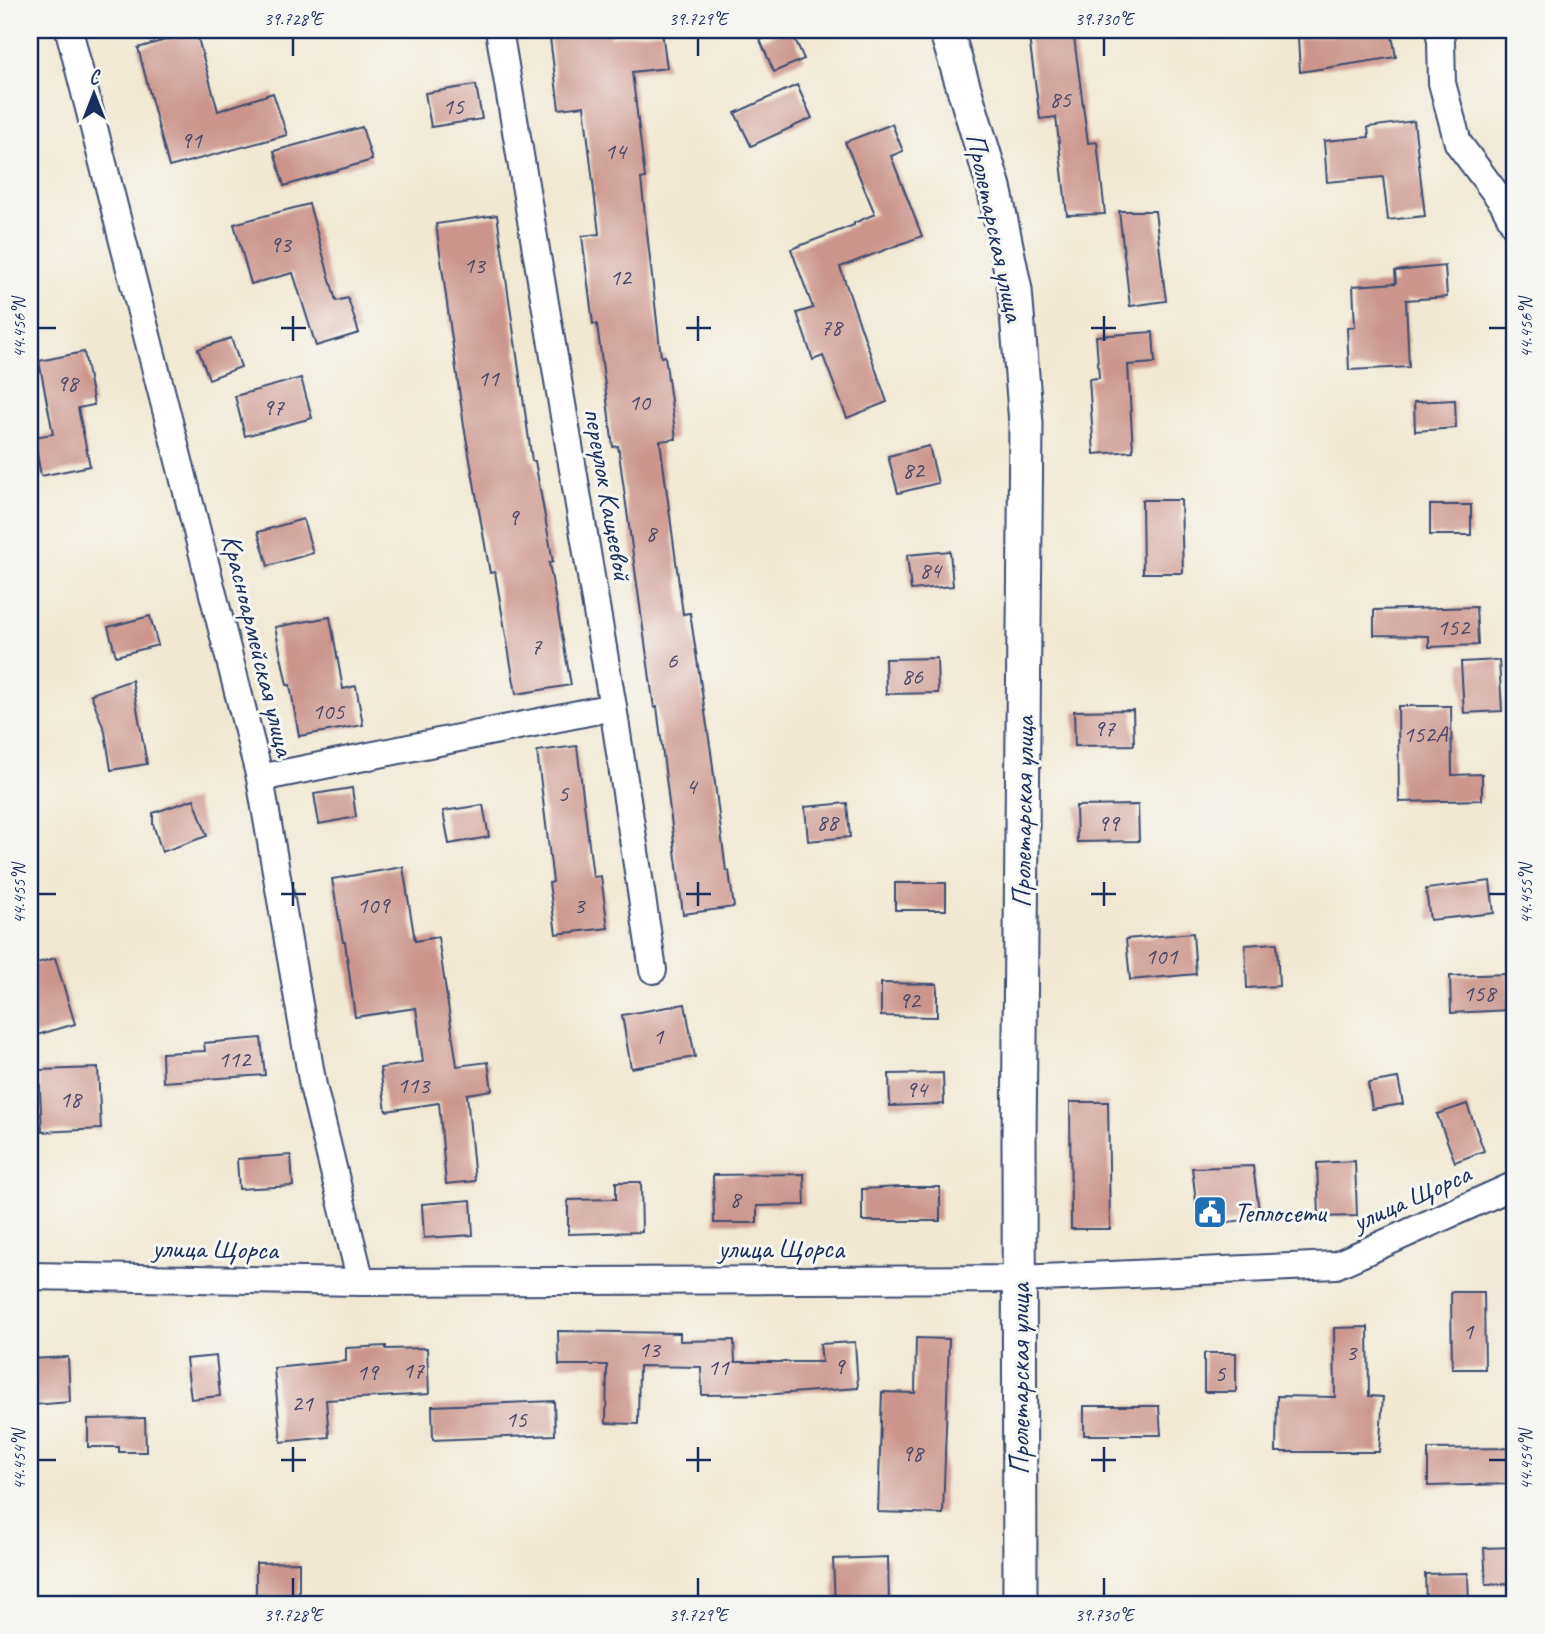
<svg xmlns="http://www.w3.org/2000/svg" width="1545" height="1634" viewBox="0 0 1545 1634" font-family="Caveat,sans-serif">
  <rect width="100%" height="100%" fill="#f6f6f2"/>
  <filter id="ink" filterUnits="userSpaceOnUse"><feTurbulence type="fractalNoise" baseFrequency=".0143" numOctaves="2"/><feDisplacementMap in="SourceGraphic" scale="14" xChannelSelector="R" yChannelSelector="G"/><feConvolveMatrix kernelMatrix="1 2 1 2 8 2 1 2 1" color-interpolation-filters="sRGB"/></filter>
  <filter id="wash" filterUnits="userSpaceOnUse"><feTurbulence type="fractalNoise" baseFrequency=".00686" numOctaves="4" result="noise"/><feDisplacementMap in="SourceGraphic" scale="28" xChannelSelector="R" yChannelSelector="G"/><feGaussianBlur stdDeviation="1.57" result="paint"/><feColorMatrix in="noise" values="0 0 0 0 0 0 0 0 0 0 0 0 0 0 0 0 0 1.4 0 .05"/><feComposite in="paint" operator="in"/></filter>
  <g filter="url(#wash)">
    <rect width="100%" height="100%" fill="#f1e8d3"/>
    <g id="blocks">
      <g fill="#cb958d">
        <polygon points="549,30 609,30 610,37 662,31 667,68 632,72 645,178 641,179 661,357 665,356 676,439 660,441 683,614 690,613 711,752 726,871 729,871 734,907 683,914 657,707 654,708 618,446 613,447 597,324 593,324 582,236 599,234 584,106 559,109"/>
        <polygon points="784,30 791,30 804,59 774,72 760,40"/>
        <polygon points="1028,30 1073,30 1088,143 1097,142 1105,214 1067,215 1056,117 1040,119"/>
        <polygon points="1352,30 1391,30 1396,57 1300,72 1298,38 1353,34"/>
        <polygon points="196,31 218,111 273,93 287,135 169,167 138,48"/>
        <polygon points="476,85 482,119 431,127 425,93"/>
        <polygon points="797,85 812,118 751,146 735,113"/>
        <polygon points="1414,121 1425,216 1388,220 1383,177 1327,182 1324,141 1369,137 1368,127"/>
        <polygon points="892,124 903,151 891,156 922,236 840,267 887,402 847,418 823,356 813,360 797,313 813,308 791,249 854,225 854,223 875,214 845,142"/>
        <polygon points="362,127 372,160 284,186 274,151"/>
        <polygon points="309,204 336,301 348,298 359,333 316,346 293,273 251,284 234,224"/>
        <polygon points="1119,211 1155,211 1166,301 1130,306"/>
        <polygon points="497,215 532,461 535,461 553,562 549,563 571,685 516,694 495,572 490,573 464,426 436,224"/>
        <polygon points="1445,266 1447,297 1406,300 1409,367 1349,370 1347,328 1355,327 1353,286 1396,283 1395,271"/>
        <polygon points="1153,332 1155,363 1128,365 1133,451 1094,454 1089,379 1099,378 1096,336"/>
        <polygon points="231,338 241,367 209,379 198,349"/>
        <polygon points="84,352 94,405 78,408 90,466 41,476 34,437 53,434 39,361"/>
        <polygon points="301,378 312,418 245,436 235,396"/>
        <polygon points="1455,400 1456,428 1415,431 1414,402"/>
        <polygon points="929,446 938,483 898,493 888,456"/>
        <polygon points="1142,500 1181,500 1183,573 1143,573"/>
        <rect x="1430" y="505" width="41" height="30"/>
        <polygon points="303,519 313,553 268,566 258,532"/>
        <polygon points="950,551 953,586 911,590 907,555"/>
        <polygon points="1476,607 1478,645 1429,647 1429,636 1374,635 1374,610"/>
        <polygon points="150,616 158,645 116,656 108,627"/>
        <polygon points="330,617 343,689 356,686 363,725 299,736 290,685 287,685 275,627"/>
        <polygon points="937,658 938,693 886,694 885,659"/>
        <polygon points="1499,660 1502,711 1464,713 1461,662"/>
        <polygon points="132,680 147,764 111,770 105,732 91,694"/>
        <polygon points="1398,706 1451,706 1452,775 1482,774 1482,800 1399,802"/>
        <polygon points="1133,710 1134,745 1075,746 1074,711"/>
        <polygon points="577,746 593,877 601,876 608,928 556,934 549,883 553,882 537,751"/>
        <polygon points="352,788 356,817 319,824 314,794"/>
        <polygon points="194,799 207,836 162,852 153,824 153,813"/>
        <polygon points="847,803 850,837 808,841 805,807"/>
        <polygon points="483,805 489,837 449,844 443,811"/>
        <polygon points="1138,805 1139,841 1077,842 1076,806"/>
        <polygon points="403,867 415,941 438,937 457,1066 488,1062 492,1090 467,1094 475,1181 446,1184 439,1103 386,1111 380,1068 423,1062 416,1008 355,1017 345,942 343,942 332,879"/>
        <polygon points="1490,881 1494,913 1430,920 1426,889"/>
        <rect x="895" y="883" width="51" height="27"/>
        <polygon points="1193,933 1196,974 1130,980 1126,939"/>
        <polygon points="1277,943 1279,986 1247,988 1245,945"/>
        <polygon points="55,958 75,1024 30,1037 30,965"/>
        <polygon points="1508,974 1509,1010 1451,1013 1450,976"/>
        <polygon points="881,983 937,984 937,1017 881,1016"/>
        <polygon points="685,1004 695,1057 631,1068 622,1015"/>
        <polygon points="261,1038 265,1075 163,1082 162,1053 205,1051 204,1043"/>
        <polygon points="98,1068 101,1129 42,1132 39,1070"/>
        <polygon points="943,1073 944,1104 890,1106 889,1074"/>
        <polygon points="1398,1078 1403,1104 1372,1109 1368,1083"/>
        <polygon points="1070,1102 1108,1102 1110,1229 1071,1229"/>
        <polygon points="1467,1104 1484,1151 1455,1162 1437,1114"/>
        <polygon points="291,1155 293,1186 239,1189 237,1159"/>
        <polygon points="1355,1161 1357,1216 1319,1217 1317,1163"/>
        <polygon points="1253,1166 1260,1218 1199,1226 1192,1168"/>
        <polygon points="804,1174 805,1205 757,1206 757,1223 714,1223 713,1175"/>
        <polygon points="616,1182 641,1182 642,1232 568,1234 568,1200 616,1199"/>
        <polygon points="900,1187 940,1187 940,1221 862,1221 862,1189"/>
        <polygon points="471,1200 473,1235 424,1238 422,1204"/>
        <polygon points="1451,1292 1484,1292 1485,1369 1452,1369"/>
        <polygon points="1368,1327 1369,1396 1383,1397 1379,1452 1276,1452 1277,1396 1335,1397 1334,1328"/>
        <polygon points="558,1331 680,1333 680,1341 734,1340 735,1362 822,1362 820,1344 855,1342 858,1388 776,1394 702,1395 701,1367 639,1366 638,1424 606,1423 607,1365 559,1365"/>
        <polygon points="916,1338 949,1339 943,1514 878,1512 882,1392 915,1393"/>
        <polygon points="386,1346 386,1349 427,1348 429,1394 326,1400 329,1437 281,1442 274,1368 346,1361 346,1348"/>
        <rect x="1204" y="1353" width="32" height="39"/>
        <polygon points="216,1356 220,1396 191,1399 186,1359"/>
        <polygon points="68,1357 70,1402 33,1405 30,1359"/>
        <polygon points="554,1401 555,1435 433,1440 432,1406"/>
        <polygon points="1084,1406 1159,1406 1161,1435 1084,1435"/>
        <polygon points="145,1418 146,1452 119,1452 119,1447 88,1447 88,1419"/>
        <polygon points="1515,1448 1515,1484 1428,1486 1428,1449"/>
        <polygon points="1515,1547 1515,1583 1486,1585 1484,1548"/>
        <polygon points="888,1557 889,1604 835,1604 833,1559"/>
        <polygon points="299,1562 299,1604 256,1604 256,1563"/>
        <polygon points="1468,1573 1469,1604 1426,1604 1425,1574"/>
      </g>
    </g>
  </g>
  <g filter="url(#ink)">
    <use href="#blocks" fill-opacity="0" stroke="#3b4b70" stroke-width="2"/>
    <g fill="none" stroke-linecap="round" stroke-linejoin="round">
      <g stroke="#3b4b70" stroke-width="30">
        <g id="minor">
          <polyline points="69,30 260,778 313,1086 361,1282"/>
          <polyline points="499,30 613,707 653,970"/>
          <polyline points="1439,30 1441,41 1442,83 1458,143 1503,203 1515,226"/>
          <polyline points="260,778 613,707"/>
          <polyline points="30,1276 361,1282 1019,1279 1336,1265 1515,1185"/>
        </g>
      </g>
      <g stroke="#3b4b70" stroke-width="37">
        <polyline id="tertiary" points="946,30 994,187 1015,290 1026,423 1019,1140 1020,1604"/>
      </g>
      <use href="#minor" stroke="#fff" stroke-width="26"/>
      <use href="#tertiary" stroke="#fff" stroke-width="33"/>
    </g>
  </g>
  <path fill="none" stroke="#1b2f5e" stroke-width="2.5" d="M293,38V56M698,38V56M1104,38V56M293,316V341M698,316V341M1104,316V341M38,328H56M281,328H306M686,328H711M1091,328H1116M1489,328H1506M293,882V906M698,882V906M1104,882V906M38,894H56M281,894H306M686,894H711M1091,894H1116M1489,894H1506M293,1447V1472M698,1447V1472M1104,1447V1472M38,1460H56M281,1460H306M686,1460H711M1091,1460H1116M1489,1460H1506M293,1578V1596M698,1578V1596M1104,1578V1596"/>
  <defs>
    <g id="civic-square" transform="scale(1.75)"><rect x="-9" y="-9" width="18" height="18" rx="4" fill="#1f6fb2" stroke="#f6f6f2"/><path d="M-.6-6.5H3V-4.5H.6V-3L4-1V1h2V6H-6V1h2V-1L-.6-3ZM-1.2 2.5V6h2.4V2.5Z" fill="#fff"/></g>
  </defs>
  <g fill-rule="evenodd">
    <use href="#civic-square" x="1210" y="1212"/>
  </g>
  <g text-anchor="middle" stroke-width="6" stroke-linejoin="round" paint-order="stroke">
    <g font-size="24" fill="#47486a">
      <text x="1060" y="107">85</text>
      <text x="453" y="114">15</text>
      <text x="191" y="148">91</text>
      <text x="615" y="159">14</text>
      <text x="280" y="252">93</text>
      <text x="474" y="273">13</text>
      <text x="620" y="285">12</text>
      <text x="831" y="335">78</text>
      <text x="488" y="386">11</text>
      <text x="67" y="391">98</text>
      <text x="639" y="410">10</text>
      <text x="273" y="415">97</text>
      <text x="913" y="478">82</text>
      <text x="513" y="525">9</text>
      <text x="651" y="541">8</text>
      <text x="930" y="578">84</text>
      <text x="1453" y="635">152</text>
      <text x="536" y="654">7</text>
      <text x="672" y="668">6</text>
      <text x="912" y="684">86</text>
      <text x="328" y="719">105</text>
      <text x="1104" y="736">97</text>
      <text x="1425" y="742">152А</text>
      <text x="691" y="794">4</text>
      <text x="563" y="801">5</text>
      <text x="827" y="830">88</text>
      <text x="1108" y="831">99</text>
      <text x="373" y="913">109</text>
      <text x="579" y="913">3</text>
      <text x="1161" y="964">101</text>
      <text x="1479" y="1001">158</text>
      <text x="909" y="1008">92</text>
      <text x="658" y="1044">1</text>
      <text x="234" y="1067">112</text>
      <text x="413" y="1093">113</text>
      <text x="916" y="1097">94</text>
      <text x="70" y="1107">18</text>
      <text x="735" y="1207">8</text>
      <text x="1468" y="1339">1</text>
      <text x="649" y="1357">13</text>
      <text x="1351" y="1360">3</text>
      <text x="839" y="1374">9</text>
      <text x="718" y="1375">11</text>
      <text x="413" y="1378">17</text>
      <text x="367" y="1380">19</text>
      <text x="1220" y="1381">5</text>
      <text x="302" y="1411">21</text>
      <text x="516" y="1427">15</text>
      <text x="912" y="1461">98</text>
    </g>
    <g font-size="28" fill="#1b2f5e" stroke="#f6f6f2">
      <text transform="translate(996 227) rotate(78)" y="10">Пролетарская улица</text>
      <text transform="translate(609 494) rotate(80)" y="10">переулок Кащеевой</text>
      <text transform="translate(259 645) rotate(76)" y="10">Красноармейская улица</text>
      <text transform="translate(1022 812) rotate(-89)" y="10">Пролетарская улица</text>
      <text transform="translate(1411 1197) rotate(-24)" y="10">улица Щорса</text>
      <text transform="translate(215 1248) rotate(1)" y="10">улица Щорса</text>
      <text x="781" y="1258">улица Щорса</text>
      <text transform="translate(1019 1379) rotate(-90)" y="10">Пролетарская улица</text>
    </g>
    <g font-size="28" fill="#1b2f5e" stroke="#f6f6f2" text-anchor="start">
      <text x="1234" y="1222">Теплосети</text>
    </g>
  </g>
  <rect width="1545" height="1634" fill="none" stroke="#f6f6f2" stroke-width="77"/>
  <g transform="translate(94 94)" stroke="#f6f6f2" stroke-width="5" paint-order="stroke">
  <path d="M0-5L12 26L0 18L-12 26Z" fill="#1b2f5e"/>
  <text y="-10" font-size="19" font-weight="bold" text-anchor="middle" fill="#1b2f5e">С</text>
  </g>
  <rect x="38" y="38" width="1468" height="1558" fill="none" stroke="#1b2f5e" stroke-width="2.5"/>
  <g font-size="18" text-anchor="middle" fill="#1b2f5e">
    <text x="293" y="25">39.728°E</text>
    <text x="698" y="25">39.729°E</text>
    <text x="1104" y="25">39.730°E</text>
    <text transform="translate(19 328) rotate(-90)" y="6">44.456°N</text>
    <text transform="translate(1526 328) rotate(-90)" y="6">44.456°N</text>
    <text transform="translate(19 894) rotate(-90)" y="6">44.455°N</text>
    <text transform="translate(1526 894) rotate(-90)" y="6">44.455°N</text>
    <text transform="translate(19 1460) rotate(-90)" y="6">44.454°N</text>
    <text transform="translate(1526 1460) rotate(-90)" y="6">44.454°N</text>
    <text x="293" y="1621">39.728°E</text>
    <text x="698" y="1621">39.729°E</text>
    <text x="1104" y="1621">39.730°E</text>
  </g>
</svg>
